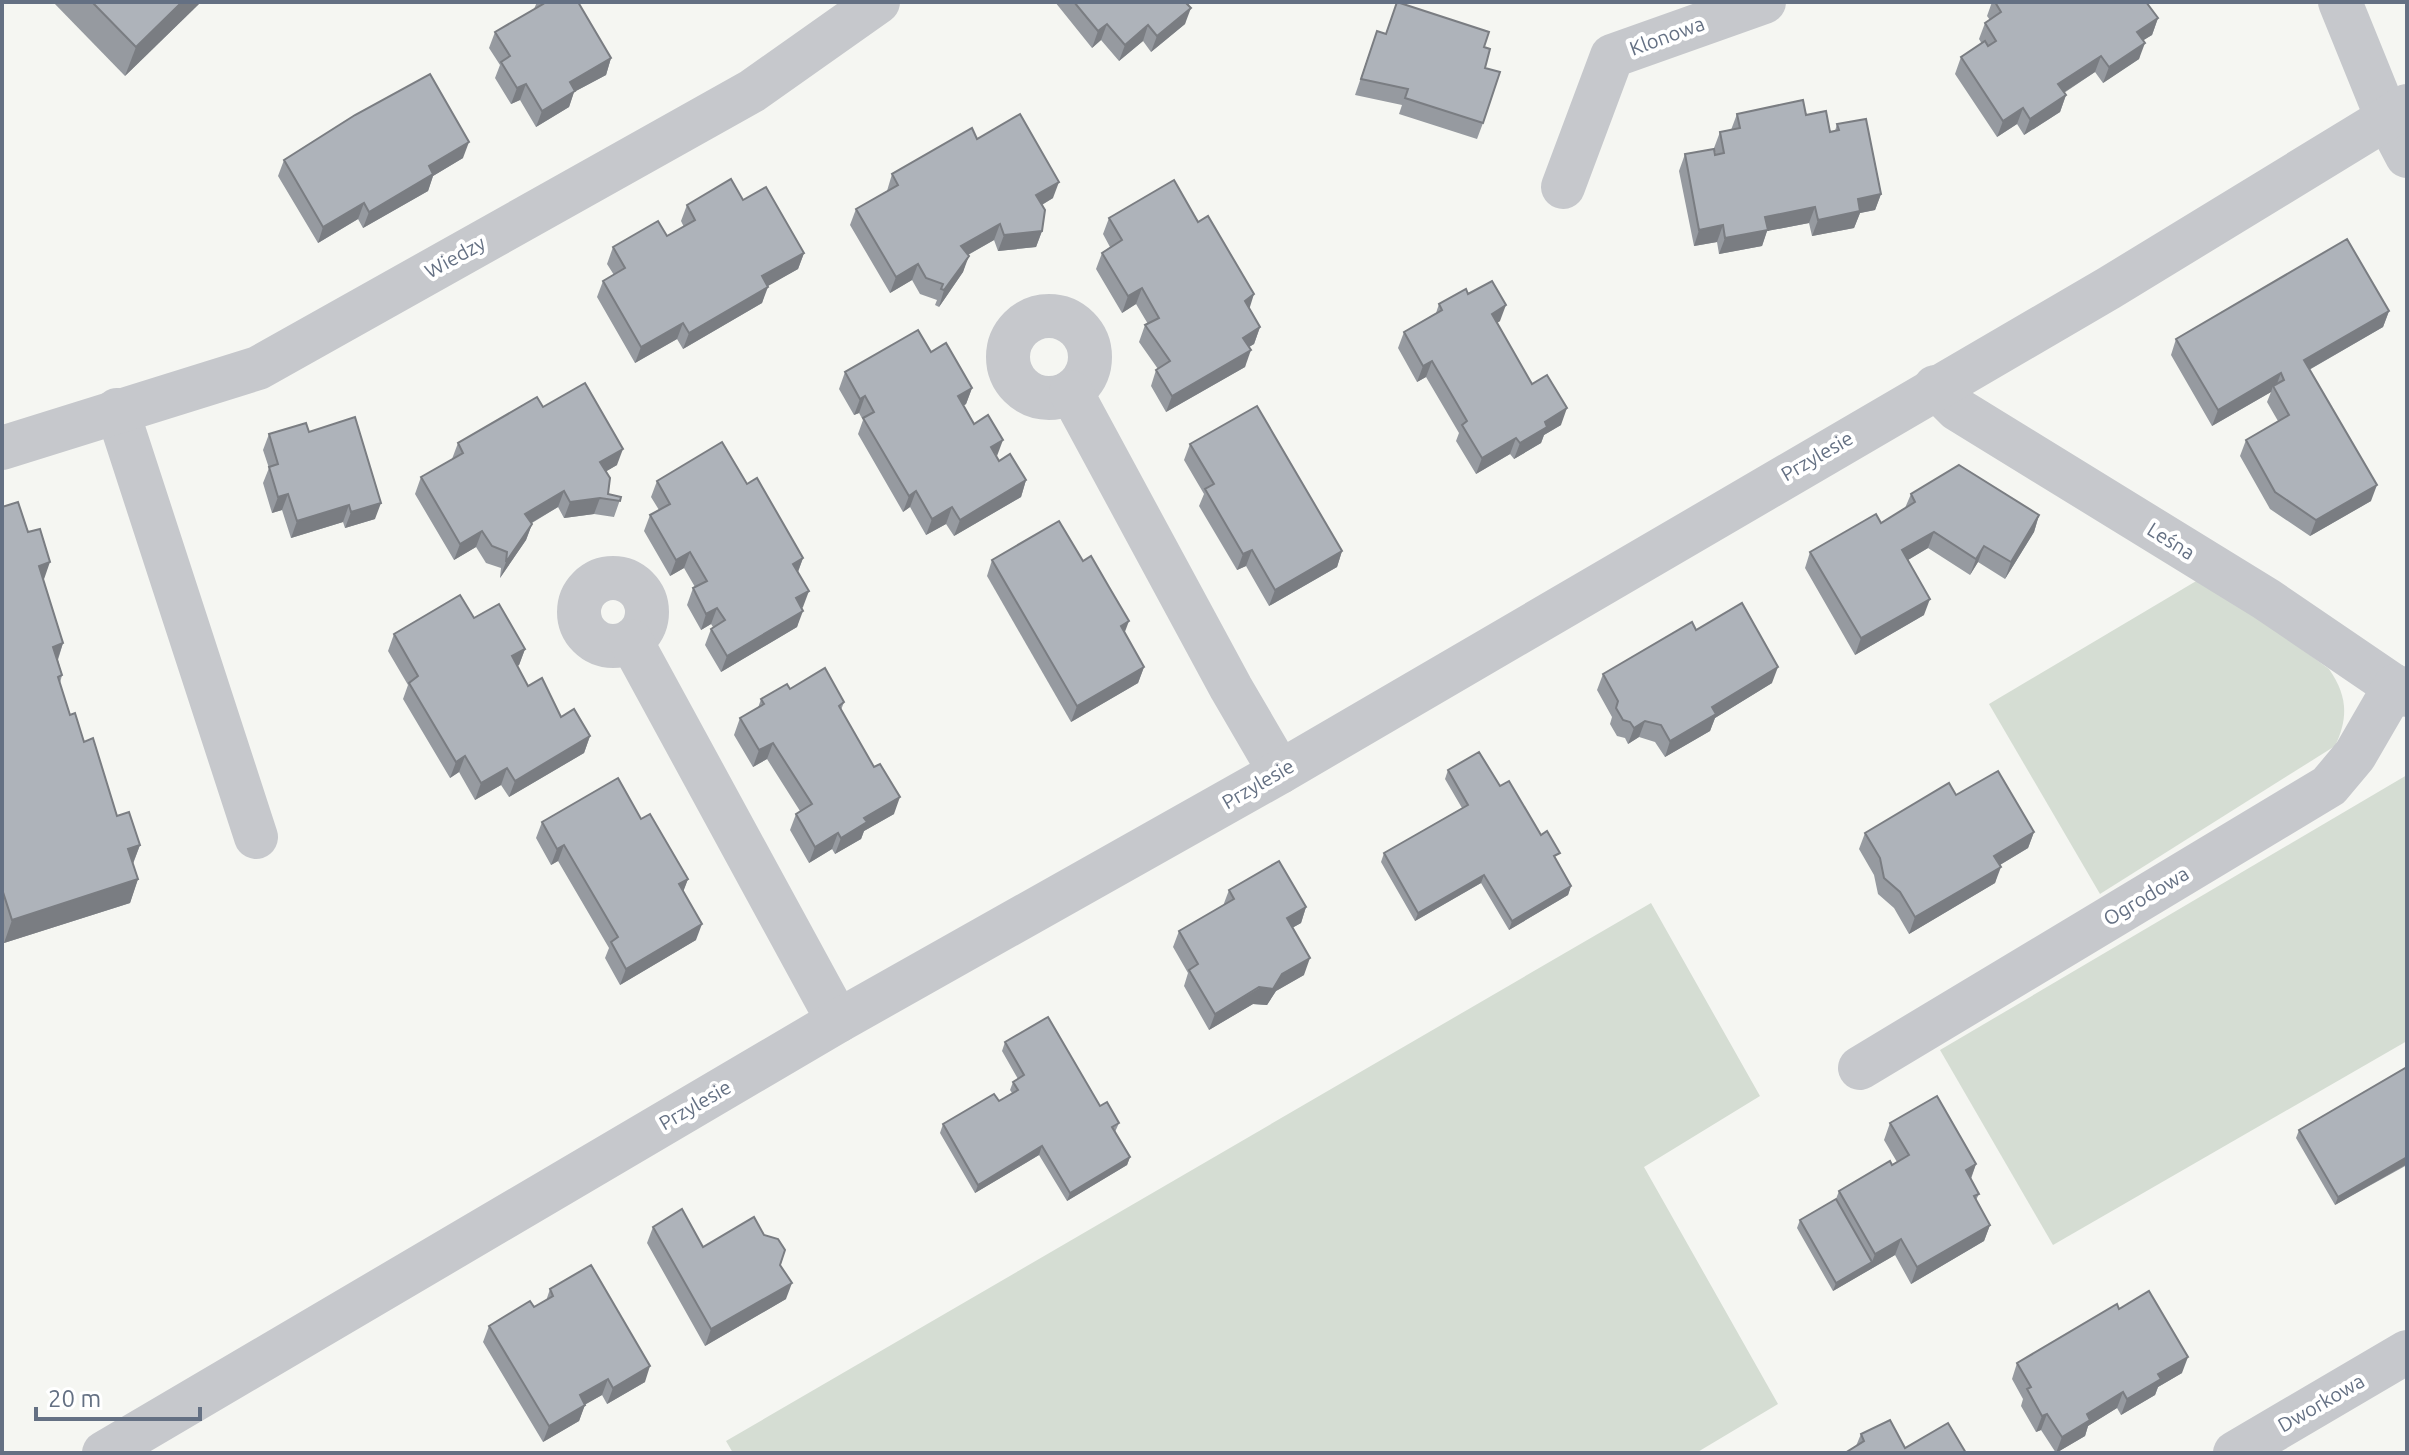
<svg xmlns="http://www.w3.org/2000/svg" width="2409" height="1455" viewBox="0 0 2409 1455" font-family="Ubuntu,sans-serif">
  <rect width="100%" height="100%" fill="#f5f6f2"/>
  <g fill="#d5ddd3">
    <path d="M2203,577L2329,669C2347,695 2349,717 2335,746L2100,894L1989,704Z"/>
    <polygon points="2407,775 2407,1041 2053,1245 1940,1050"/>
    <polygon points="1651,903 1760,1096 1644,1167 1778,1404 1696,1453 733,1453 726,1441"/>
  </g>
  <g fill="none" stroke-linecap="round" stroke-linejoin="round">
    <g stroke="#c6c8cc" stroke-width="44">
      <polyline points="2340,2 2387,118 2407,156"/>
      <polyline points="1563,187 1612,56 1764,2"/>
      <circle cx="1049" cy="357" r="41"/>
      <polyline points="1935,387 1957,409 2266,599 2407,695"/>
      <polyline points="1071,392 1231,688 1280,772"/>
      <polyline points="117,410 256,837"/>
      <polyline points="2,448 258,368 752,91 878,2"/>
      <circle cx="613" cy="612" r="34"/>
      <polyline points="631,641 838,1021"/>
      <polyline points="1860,1068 2329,786 2355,755 2395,686"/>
      <polyline points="104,1453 838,1021 1280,772 2109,288 2407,106"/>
      <polyline points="2235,1453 2407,1352"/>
    </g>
  </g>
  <g fill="#969aa0">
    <polygon points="53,2 201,2 125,76"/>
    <polygon points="537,2 578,2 611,58 606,75 574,92 569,107 536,127 520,100 511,104 495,78 500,65 489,48 495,32 534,9"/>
    <polygon points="1055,2 1192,2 1188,5 1185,24 1151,52 1143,41 1119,61 1101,40 1092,48"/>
    <polygon points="1992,2 2146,2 2158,18 2152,35 2143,40 2139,59 2103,83 2095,72 2064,93 2066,95 2060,112 2024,135 2017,124 1997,137 1955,74 1961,57 1982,44 1979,39 1985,23 1990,20 1987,16"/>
    <polygon points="1377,31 1386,34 1484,47 1483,123 1477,139 1399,114 1402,105 1355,95"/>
    <polygon points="1737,114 1806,115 1830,132 1835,131 1837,124 1881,194 1875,210 1860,213 1854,228 1812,236 1809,223 1767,231 1762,246 1719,254 1717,242 1694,246 1679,171 1685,154 1716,155 1714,148 1720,132 1731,130"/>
    <polygon points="977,139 1053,198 1042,205 1042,231 1036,247 998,251 994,240 968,255 963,272 939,307 935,305 937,300 920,294 912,280 890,293 850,225 856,209 887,191 892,174"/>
    <polygon points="463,158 433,176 428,191 363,228 358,219 318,243 278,176 284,160"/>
    <polygon points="743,200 804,253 798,269 767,286 762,303 683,349 677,339 635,363 597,297 603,281 614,275 607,264 613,247 667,236 684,227 681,221 687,205"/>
    <polygon points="1109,218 1249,308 1260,327 1254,344 1249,347 1245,367 1166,412 1151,386 1156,370 1158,369 1139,342 1145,325 1148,324 1136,304 1122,313 1096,269 1102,253 1110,247 1103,234"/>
    <polygon points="1468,294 1500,321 1497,323 1532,384 1561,425 1544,435 1541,443 1514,459 1510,454 1476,474 1456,441 1459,433 1426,377 1417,382 1398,348 1404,332 1436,313 1439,304"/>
    <polygon points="2389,311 2383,327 2309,370 2371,501 2310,536 2270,509 2240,456 2246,440 2278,421 2267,402 2271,392 2212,426 2171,355 2176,339"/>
    <polygon points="931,352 972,388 966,404 963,406 999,461 1026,480 1021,497 954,536 946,524 926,535 910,507 903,512 858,434 863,420 859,413 854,415 839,389 845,372"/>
    <polygon points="543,407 617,465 606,471 608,494 621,497 614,517 594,514 564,518 558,507 532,523 532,524 526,540 500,578 501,568 486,563 476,547 454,560 415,494 421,477 452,459 458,443"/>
    <polygon points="309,432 375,519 345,528 343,522 291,538 282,510 272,513 263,483 269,468 263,450 269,434"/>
    <polygon points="1190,444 1342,551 1337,567 1269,606 1246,566 1237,570 1199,506 1204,494 1184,460"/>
    <polygon points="657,481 747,484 803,558 798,572 803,607 802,608 797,627 721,672 705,645 711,629 713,627 711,624 701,630 687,605 693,588 695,587 684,568 670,576 644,531 650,515 659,510 651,497"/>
    <polygon points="1911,494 2039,515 2034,532 2005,579 1978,562 1970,575 1928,548 1908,560 1924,615 1855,655 1805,568 1810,552 1881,523 1905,508"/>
    <polygon points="2,507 43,581 63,643 58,660 62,675 60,683 70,715 117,816 140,845 133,864 138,879 130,903 4,943 2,936"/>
    <polygon points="992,560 1125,633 1144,667 1138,683 1071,722 987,576"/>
    <polygon points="474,618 525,649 519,665 517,666 528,686 561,717 590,736 584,753 509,797 501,785 475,800 459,772 450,778 403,699 408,685 388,651 394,634"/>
    <polygon points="1696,630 1772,683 1715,718 1710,731 1665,757 1655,742 1639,737 1628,744 1625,738 1617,736 1610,724 1612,717 1597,690 1603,674"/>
    <polygon points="790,689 844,702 841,710 894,814 864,831 861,839 835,854 832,849 809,863 790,830 796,814 800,811 767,759 753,767 734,735 740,718 758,708 761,699"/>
    <polygon points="1448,770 1500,786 1557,861 1571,886 1568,895 1509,930 1481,883 1415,921 1381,862 1384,853 1462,808 1445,779"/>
    <polygon points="1956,795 2034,832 2028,848 2000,865 1995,883 1909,934 1894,908 1878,894 1874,875 1859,849 1865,833"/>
    <polygon points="641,819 688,879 683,891 696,940 620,985 605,958 609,948 558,861 551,865 536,838 542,822"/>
    <polygon points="1229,890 1306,907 1301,923 1292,928 1304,975 1276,991 1267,1005 1253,1004 1209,1030 1184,986 1188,973 1173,947 1179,931 1223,906"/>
    <polygon points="1005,1042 1100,1106 1119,1123 1115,1132 1130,1157 1127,1165 1067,1201 1039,1155 975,1193 940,1133 943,1124 999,1101 1012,1093 1010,1090 1013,1082 1018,1079 1002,1051"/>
    <polygon points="2407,1067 2407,1165 2335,1205 2296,1138 2299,1130"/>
    <polygon points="1890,1123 1976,1164 1971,1179 1979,1194 1976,1200 1990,1225 1984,1241 1911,1284 1895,1255 1833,1291 1797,1228 1800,1220 1836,1199 1839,1191 1897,1162 1884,1140"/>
    <polygon points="653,1227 703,1247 764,1235 780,1265 786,1299 705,1346 647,1243"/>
    <polygon points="550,1289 645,1382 607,1404 602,1395 585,1404 579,1421 543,1442 483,1342 489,1326 534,1307 546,1301"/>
    <polygon points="2119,1309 2182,1373 2158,1387 2155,1395 2121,1415 2117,1408 2088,1426 2085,1436 2056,1453 2041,1430 2036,1432 2021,1406 2023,1399 2012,1379 2017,1363"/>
    <polygon points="1861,1434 1905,1448 1856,1446"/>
  </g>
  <g fill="#7a7d82">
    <polygon points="182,2 201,2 125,76 136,47"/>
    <polygon points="1191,8 1185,24 1151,52 1157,36"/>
    <polygon points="2158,18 2152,35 2131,48 2137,32"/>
    <polygon points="1107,24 1101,40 1092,48 1098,31"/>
    <polygon points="1148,25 1143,41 1119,61 1125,45"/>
    <polygon points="2145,43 2139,59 2103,83 2109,67"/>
    <polygon points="2101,56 2095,72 2052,100 2058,84"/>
    <polygon points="611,58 606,75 574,92 569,107 536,127 542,111 570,82"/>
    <polygon points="526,84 520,100 511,104 517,88"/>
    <polygon points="2066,95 2060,112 2024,135 2030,119"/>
    <polygon points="2023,108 2017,124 1997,137 2003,121"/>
    <polygon points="469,142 463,158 433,176 428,191 363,228 369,212 429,166"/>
    <polygon points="1059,182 1053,198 1031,211 1036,195"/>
    <polygon points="1881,194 1875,210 1860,213 1854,228 1812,236 1818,220 1858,199"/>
    <polygon points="364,203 358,219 318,243 323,227"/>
    <polygon points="1815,207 1809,223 1767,231 1762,246 1719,254 1725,238 1765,217"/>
    <polygon points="1000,224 994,240 955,262 961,246"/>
    <polygon points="1723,225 1717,242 1694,246 1699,230"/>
    <polygon points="1042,231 1036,247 998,251 1004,235"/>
    <polygon points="804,253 798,269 756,293 762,276"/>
    <polygon points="969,256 963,272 939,307 944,290"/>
    <polygon points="918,264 912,280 890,293 896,277"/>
    <polygon points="768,287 762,303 683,349 689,333"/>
    <polygon points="1142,288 1136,304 1122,313 1128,296"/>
    <polygon points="1254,294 1249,310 1245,301"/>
    <polygon points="1506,305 1500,321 1486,330 1492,314"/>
    <polygon points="2389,311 2383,327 2298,376 2304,360"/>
    <polygon points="683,323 677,339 635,363 641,347"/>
    <polygon points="1260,327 1254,344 1237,354 1243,338"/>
    <polygon points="1251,350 1245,367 1166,412 1172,396"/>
    <polygon points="1432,361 1426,377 1417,382 1423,366"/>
    <polygon points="2281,373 2275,389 2273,386 2271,392 2212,426 2218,410"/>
    <polygon points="972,388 966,404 952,412 958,396"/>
    <polygon points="865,396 859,413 854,415 860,399"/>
    <polygon points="1567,408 1561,425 1544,435 1541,443 1514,459 1520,443 1545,422"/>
    <polygon points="1516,438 1510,454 1476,474 1482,458"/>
    <polygon points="1003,440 997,456 991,447"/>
    <polygon points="623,449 617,465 595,478 600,462"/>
    <polygon points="1026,480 1021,497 954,536 960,520"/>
    <polygon points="2377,485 2371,501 2310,536 2316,520"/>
    <polygon points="564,491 558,507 519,530 525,514"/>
    <polygon points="916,491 910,507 903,512 909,496"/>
    <polygon points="288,494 282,510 272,513 278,497"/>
    <polygon points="600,498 594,514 564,518 570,502"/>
    <polygon points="381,503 375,519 345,528 351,512"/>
    <polygon points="349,505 343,522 291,538 297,521"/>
    <polygon points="952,507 946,524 926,535 932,519"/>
    <polygon points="2039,515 2034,532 2005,579 2011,562"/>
    <polygon points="532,524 526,540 500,578 506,562"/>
    <polygon points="482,531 476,547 454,560 460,544"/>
    <polygon points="1934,532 1928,548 1896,567 1902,550"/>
    <polygon points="1984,546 1978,562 1970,575 1976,559"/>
    <polygon points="1252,550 1246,566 1237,570 1243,554"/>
    <polygon points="1342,551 1337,567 1269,606 1275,590"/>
    <polygon points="690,552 684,568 670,576 676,560"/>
    <polygon points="803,558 797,574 793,564"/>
    <polygon points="50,562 42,585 39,566"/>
    <polygon points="809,591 803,607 790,614 796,598"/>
    <polygon points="1930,599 1924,615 1855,655 1861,638"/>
    <polygon points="717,608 711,624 701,630 706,614"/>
    <polygon points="803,611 797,627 721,672 727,656"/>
    <polygon points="1129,621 1123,637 1121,626"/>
    <polygon points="63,643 55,667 53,647"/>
    <polygon points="525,649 519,665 506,673 512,656"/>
    <polygon points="1144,667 1138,683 1071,722 1077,706"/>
    <polygon points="1778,667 1772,683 1715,718 1710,731 1665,757 1670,741 1712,707"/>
    <polygon points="1645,721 1639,737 1628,744 1634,728"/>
    <polygon points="590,736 584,753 509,797 515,781"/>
    <polygon points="773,743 767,759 753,767 759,750"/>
    <polygon points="465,756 459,772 450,778 456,762"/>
    <polygon points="507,768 501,785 475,800 481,783"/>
    <polygon points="900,797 894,814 864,831 861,839 835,854 841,838 864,818"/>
    <polygon points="2034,832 2028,848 1988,872 1994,856"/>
    <polygon points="838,833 832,849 809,863 815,847"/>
    <polygon points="140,845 131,868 128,849"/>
    <polygon points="564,845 558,861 551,865 557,849"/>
    <polygon points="2001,867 1995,883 1909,934 1915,917"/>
    <polygon points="1484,875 1481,883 1415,921 1418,913"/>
    <polygon points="138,879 130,903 4,943 12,920"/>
    <polygon points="688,879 682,895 679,884"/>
    <polygon points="1571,886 1568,895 1509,930 1512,921"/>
    <polygon points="1306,907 1301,923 1281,934 1287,918"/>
    <polygon points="702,924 696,940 620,985 626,969"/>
    <polygon points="1310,958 1304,975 1276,991 1267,1005 1253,1004 1209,1030 1215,1014"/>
    <polygon points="1042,1146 1039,1155 975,1193 978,1185"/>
    <polygon points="1130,1157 1127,1165 1067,1201 1070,1193"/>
    <polygon points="2407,1157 2407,1164 2335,1205 2338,1197"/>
    <polygon points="1976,1164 1970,1180 1966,1170"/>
    <polygon points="1990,1225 1984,1241 1911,1284 1917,1267"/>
    <polygon points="1901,1239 1895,1255 1833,1291 1836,1283 1872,1262 1875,1254"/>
    <polygon points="792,1283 786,1299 705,1346 711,1329"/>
    <polygon points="2188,1357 2182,1373 2158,1387 2155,1395 2121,1415 2127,1399 2158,1374"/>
    <polygon points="650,1366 645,1382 607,1404 613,1388"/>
    <polygon points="608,1379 602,1395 574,1411 580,1395"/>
    <polygon points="2123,1392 2117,1408 2088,1426 2085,1436 2056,1453 2062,1437 2087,1414"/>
    <polygon points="585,1405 579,1421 543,1442 549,1426"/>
    <polygon points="2047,1414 2041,1430 2036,1432 2042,1416"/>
  </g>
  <g fill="#aeb3ba" stroke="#7a7d82" stroke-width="2">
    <polygon points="92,2 182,2 136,47"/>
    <polygon points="541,2 578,2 611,58 570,82 575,91 542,111 526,84 517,88 501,62 510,56 495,32 543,4"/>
    <polygon points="1074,2 1185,2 1191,8 1157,36 1148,25 1125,45 1107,24 1098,31"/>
    <polygon points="1397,2 1489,32 1484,47 1490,49 1485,68 1500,72 1483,123 1405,98 1408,89 1361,79 1377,31 1386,34"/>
    <polygon points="1995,2 2146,2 2158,18 2137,32 2145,43 2109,67 2101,56 2058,84 2066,95 2030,119 2023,108 2003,121 1961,57 1985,41 1988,46 1996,41 1985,23 2001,12"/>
    <polygon points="430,74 469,142 429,166 433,174 369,212 364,203 323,227 284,160 355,115"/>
    <polygon points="1803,100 1806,115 1826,111 1830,132 1839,130 1837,124 1866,119 1881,194 1858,199 1860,211 1818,220 1815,207 1765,217 1768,230 1725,238 1723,225 1699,230 1685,154 1714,149 1715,155 1724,153 1720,132 1740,128 1737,114"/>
    <polygon points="1020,114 1059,182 1036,195 1045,210 1042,231 1004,235 1000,224 961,246 969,256 944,290 941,289 943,284 926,278 918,264 896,277 856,209 898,185 892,174 972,128 977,139"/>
    <polygon points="731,179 743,200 766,187 804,253 762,276 768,287 689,333 683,323 641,347 603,281 625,268 613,247 658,221 667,236 695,220 687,205"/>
    <polygon points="1174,180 1198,222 1208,216 1254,294 1245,301 1260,327 1243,338 1251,350 1172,396 1156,370 1170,361 1145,325 1159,318 1142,288 1128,296 1102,253 1122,240 1109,218"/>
    <polygon points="2347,239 2389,311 2304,360 2377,485 2316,520 2275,492 2246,440 2289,415 2273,386 2284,380 2281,373 2218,410 2176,339"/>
    <polygon points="1492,281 1506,305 1492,314 1532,384 1547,375 1567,408 1545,422 1547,427 1520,443 1516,438 1482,458 1462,425 1467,421 1432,361 1423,366 1404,332 1442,310 1439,304 1466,289 1468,294"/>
    <polygon points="918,330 931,352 946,343 972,388 958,396 974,424 988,415 1003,440 991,447 999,461 1010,454 1026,480 960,520 952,507 932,519 916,491 909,496 863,418 874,412 865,396 860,399 845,372"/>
    <polygon points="585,383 623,449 600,462 610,478 608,494 621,497 620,501 600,498 570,502 564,491 525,514 532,524 506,562 507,552 492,546 482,531 460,544 421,477 463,453 458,443 537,397 543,407"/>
    <polygon points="1257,406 1342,551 1275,590 1252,550 1243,554 1205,489 1214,484 1190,444"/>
    <polygon points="355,417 381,503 351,512 349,505 297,521 288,494 278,497 269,467 278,464 269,434 306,423 309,432"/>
    <polygon points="722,442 747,484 757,478 803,558 793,564 809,591 796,598 803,611 727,656 711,629 725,620 717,608 706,614 693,588 707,581 690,552 676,560 650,515 670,504 657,481"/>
    <polygon points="1959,465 2039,515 2011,562 1984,546 1976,559 1934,532 1902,550 1930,599 1861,638 1810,552 1876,514 1881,523 1915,502 1911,494"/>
    <polygon points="18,502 28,532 40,529 50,562 39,566 63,643 53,647 62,675 58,677 70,715 75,713 84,742 93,738 117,816 129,812 140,845 128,849 138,879 12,920 2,889 2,507"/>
    <polygon points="1059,521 1083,561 1091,556 1109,587 1129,621 1121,626 1144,667 1077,706 992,560"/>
    <polygon points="460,595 474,618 499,604 525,649 512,656 528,686 542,678 561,717 574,709 590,736 515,781 507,768 481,783 465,756 456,762 409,683 418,676 394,634"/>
    <polygon points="1742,603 1778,667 1712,707 1716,714 1670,741 1661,725 1645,721 1634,728 1630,722 1623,720 1616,708 1618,701 1603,674 1692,622 1696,630"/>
    <polygon points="825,668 844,702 839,706 874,767 880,764 900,797 864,818 867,822 841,838 838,833 815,847 796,814 812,804 773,743 759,750 740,718 764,704 761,699 787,684 790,689"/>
    <polygon points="1479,752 1500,786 1509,781 1541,835 1547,831 1560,853 1554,856 1571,886 1512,921 1484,875 1418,913 1384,853 1468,805 1448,770"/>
    <polygon points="1998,771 2034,832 1994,856 2001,867 1915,917 1900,892 1884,878 1880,858 1865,833 1949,783 1956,795"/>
    <polygon points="618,778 641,819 650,814 688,879 679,884 702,924 626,969 611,942 618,937 564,845 557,849 542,822"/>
    <polygon points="1279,861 1306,907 1287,918 1310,958 1282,974 1273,989 1259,987 1215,1014 1189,970 1198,964 1179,931 1234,899 1229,890"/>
    <polygon points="1048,1017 1100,1106 1107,1102 1119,1123 1112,1127 1130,1157 1070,1193 1042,1146 978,1185 943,1124 994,1094 999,1101 1018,1090 1013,1082 1024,1075 1005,1042"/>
    <polygon points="2407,1067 2407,1157 2338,1197 2299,1130"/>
    <polygon points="1937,1096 1976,1164 1966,1170 1979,1194 1974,1196 1990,1225 1917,1267 1901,1239 1875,1254 1839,1191 1890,1161 1892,1165 1909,1155 1890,1123"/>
    <polygon points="1836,1199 1872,1262 1836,1283 1800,1220"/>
    <polygon points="682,1209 703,1247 754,1217 764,1235 778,1239 785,1250 780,1265 792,1283 711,1329 653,1227"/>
    <polygon points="591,1265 650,1366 613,1388 608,1379 580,1395 585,1405 549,1426 489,1326 530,1301 534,1307 553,1296 550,1289"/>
    <polygon points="2149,1291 2188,1357 2158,1374 2161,1379 2127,1399 2123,1392 2087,1414 2090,1420 2062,1437 2047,1414 2042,1416 2027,1389 2031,1387 2017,1363 2117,1304 2119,1309"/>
    <polygon points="1890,1420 1905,1448 1948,1423 1966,1453 1845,1453 1864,1441 1861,1434"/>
  </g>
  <g text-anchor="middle" stroke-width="8" stroke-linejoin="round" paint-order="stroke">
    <g font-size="20" fill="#647083" stroke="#fff">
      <text transform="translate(1667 36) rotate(-20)" y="7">Klonowa</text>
      <text transform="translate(455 257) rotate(-29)" y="7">Wiedzy</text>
      <text transform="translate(1817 456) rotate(-30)" y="7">Przylesie</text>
      <text transform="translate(2171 541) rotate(32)" y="7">Leśna</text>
      <text transform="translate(1258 784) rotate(-30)" y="7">Przylesie</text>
      <text transform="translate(2146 896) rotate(-31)" y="7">Ogrodowa</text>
      <text transform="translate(695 1105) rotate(-30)" y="7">Przylesie</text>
      <text transform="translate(2321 1403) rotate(-30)" y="7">Dworkowa</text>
    </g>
  </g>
  <rect width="2409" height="1455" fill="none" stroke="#647083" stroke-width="8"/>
  <path d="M36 1407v12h164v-12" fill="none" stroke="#647083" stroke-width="4"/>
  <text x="48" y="1407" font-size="24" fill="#647083" stroke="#ffffff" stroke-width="6" paint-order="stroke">20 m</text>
</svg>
